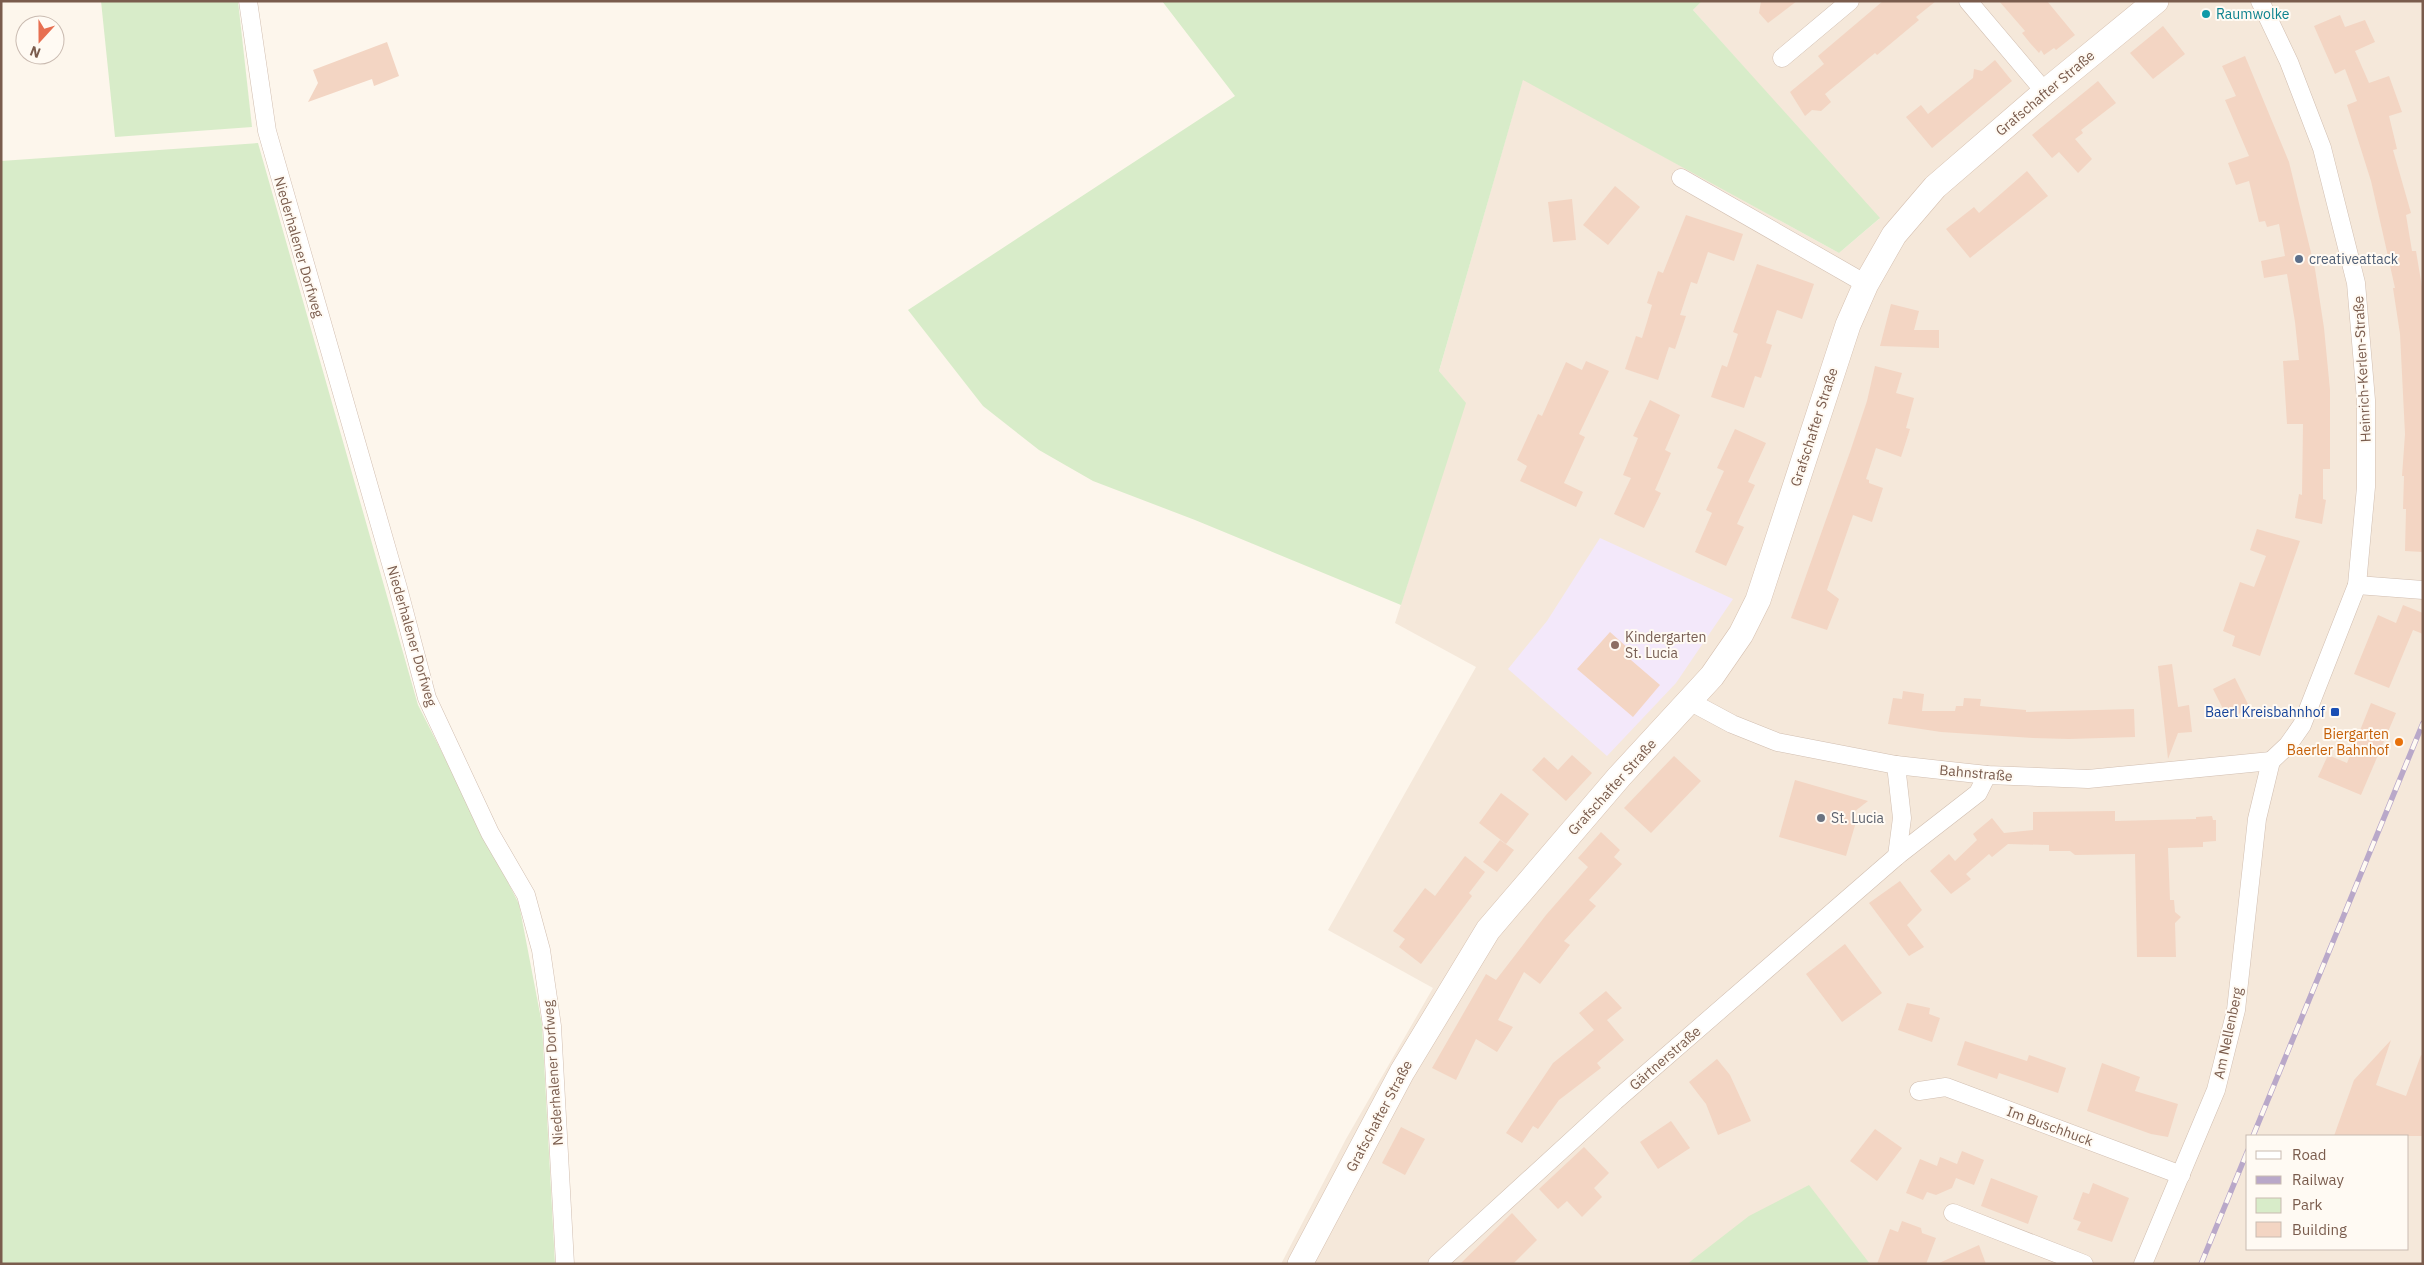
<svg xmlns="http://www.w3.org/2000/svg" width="2424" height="1265" viewBox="0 0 2424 1265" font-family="'IBM Plex Sans',sans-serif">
  <rect width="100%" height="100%" fill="#fdf6ec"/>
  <path fill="#f5e8da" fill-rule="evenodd" d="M1702,1H2423V1264H1281L1346,1139L1433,988L1328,930L1476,667L1395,623L1465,403L1439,371L1523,79L1839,253L1879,219L1693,10ZM2248,1136H2408V1249H2248Z"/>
  <polygon fill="#f3e8fa" points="1600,538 1733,599 1676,683 1607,756 1508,669 1547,621"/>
  <g fill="#d8ecc9">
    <polygon points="101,1 238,1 252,127 115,137"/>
    <polygon points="1162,1 1702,1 1693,10 1880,218 1839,253 1523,80 1439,371 1466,403 1401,605 1195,520 1093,481 1039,450 983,406 908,310 1235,96"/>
    <polygon points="258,143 418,705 519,904 542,1024 555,1264 1,1264 1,161"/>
    <polygon points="1809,1185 1870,1264 1687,1264 1749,1216"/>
  </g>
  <g fill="#f3d5c3">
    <polygon points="1761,1 1797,1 1768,23 1759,13"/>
    <polygon points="1883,1 1936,1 1916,17 1919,20 1877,55 1875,53 1825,94 1831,102 1821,111 1812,110 1805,116 1790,92 1824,64 1818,56"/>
    <polygon points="1999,1 2047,1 2075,35 2056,50 2054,48 2044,55 2041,50 2039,53 2030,43 2022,33 2025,31"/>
    <polygon points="2340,15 2345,27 2365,20 2375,42 2355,51 2369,83 2389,76 2402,112 2389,116 2397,149 2393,150 2411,213 2406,215 2412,251 2416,251 2423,293 2423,552 2405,551 2406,509 2403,509 2404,476 2402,476 2405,434 2400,334 2393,288 2395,288 2385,243 2371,181 2347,105 2357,101 2345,69 2335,74 2314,26"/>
    <polygon points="2163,26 2185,54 2153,79 2130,53"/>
    <polygon points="387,42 399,76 374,86 372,79 308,102 318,83 313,70"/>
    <polygon points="2245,56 2289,162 2315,269 2324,328 2330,390 2330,469 2323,469 2323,499 2326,500 2322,524 2295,518 2299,494 2302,495 2303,424 2287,424 2283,361 2299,360 2295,322 2287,274 2264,278 2261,261 2285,256 2279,224 2267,227 2265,221 2259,222 2249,181 2236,185 2228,163 2249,156 2225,100 2236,96 2222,66"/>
    <polygon points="1995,60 2012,81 1932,148 1906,117 1921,105 1928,114 1973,78 1974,69 1982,71"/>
    <polygon points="2098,81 2116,103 2081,130 2083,133 2075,139 2092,159 2078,173 2059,152 2052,158 2032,135"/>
    <polygon points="2027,171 2048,196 1970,258 1946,229 1974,207 1979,213"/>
    <polygon points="1615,186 1640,207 1608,245 1583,225"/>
    <polygon points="1572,199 1576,240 1553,242 1548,202"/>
    <polygon points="1686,215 1743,234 1734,261 1708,252 1697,284 1691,282 1680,315 1686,316 1675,349 1669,347 1658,380 1625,369 1636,336 1642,338 1647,322 1652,305 1647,303 1658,271 1663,273"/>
    <polygon points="1757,264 1814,284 1802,319 1777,310 1766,343 1772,345 1761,378 1755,376 1744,408 1711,397 1722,365 1727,367 1738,334 1733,332"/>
    <polygon points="1891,304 1919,311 1914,330 1939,330 1939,348 1880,346"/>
    <polygon points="1586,361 1609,371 1579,434 1585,437 1564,483 1583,492 1576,507 1520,481 1527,466 1517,460 1538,414 1542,416 1566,362 1582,370"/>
    <polygon points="1875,366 1902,373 1896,393 1914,398 1906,428 1910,429 1901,457 1876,448 1866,479 1869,480 1869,483 1883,488 1872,522 1853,515 1827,590 1839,599 1827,630 1791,618 1850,452 1867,401"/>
    <polygon points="1650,400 1680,415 1665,450 1671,453 1655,490 1661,493 1644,528 1614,514 1631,478 1623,475 1638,438 1633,436"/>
    <polygon points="1735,429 1766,443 1748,482 1755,485 1737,524 1744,527 1726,566 1695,552 1712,513 1706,510 1724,471 1717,468"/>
    <polygon points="2257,529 2300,541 2260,656 2232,646 2235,636 2223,631 2240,582 2254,587 2266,556 2250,550"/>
    <polygon points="2403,605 2423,613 2423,634 2413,630 2389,688 2354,674 2378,615 2396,623"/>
    <polygon points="1610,632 1629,649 1624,654 1660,685 1633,717 1577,669"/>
    <polygon points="2172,664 2178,707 2189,705 2192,732 2178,733 2168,759 2158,666"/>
    <polygon points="2235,678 2250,708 2228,719 2213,689"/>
    <polygon points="1903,691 1924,694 1922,711 1955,711 1956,706 1963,706 1964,698 1981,699 1980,706 2026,710 2026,712 2134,709 2135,737 2069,739 2033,738 1941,732 1888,724 1893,698 1902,699"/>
    <polygon points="2371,703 2396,713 2361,795 2318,777 2328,755 2347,763"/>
    <polygon points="1572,755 1592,773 1566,801 1532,770 1544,757 1558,770"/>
    <polygon points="1674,756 1701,781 1651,833 1624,808"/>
    <polygon points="1795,780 1868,801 1850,815 1856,822 1846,856 1779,837"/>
    <polygon points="1501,793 1529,814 1506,844 1479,823"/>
    <polygon points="2115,811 2115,821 2196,819 2196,817 2212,816 2213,820 2216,820 2216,841 2203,842 2203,847 2168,848 2170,900 2174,900 2175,912 2181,917 2175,923 2176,957 2137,957 2135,854 2075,855 2070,851 2049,851 2049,845 2008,844 1992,857 1989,854 1966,874 1971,879 1951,894 1930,871 1949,854 1955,861 1977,840 1973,834 1992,818 2004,833 2033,830 2033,812"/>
    <polygon points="1601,832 1620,850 1614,857 1622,864 1589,900 1596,906 1564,941 1570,945 1540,984 1524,972 1498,1020 1513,1027 1497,1052 1476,1039 1456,1080 1432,1068 1486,974 1496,980 1546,915 1588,867 1578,858"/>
    <polygon points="1500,840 1514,850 1497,872 1483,862"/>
    <polygon points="1465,856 1485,872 1469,893 1472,896 1421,964 1399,947 1405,939 1393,931 1425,888 1435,896"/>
    <polygon points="1900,881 1922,910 1907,925 1924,947 1909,956 1869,903"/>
    <polygon points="1845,944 1882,993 1842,1022 1806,974"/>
    <polygon points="1606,991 1622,1008 1607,1020 1624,1040 1597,1063 1601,1068 1559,1100 1538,1129 1533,1126 1522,1143 1506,1133 1553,1063 1594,1030 1579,1013"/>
    <polygon points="1907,1003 1930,1008 1929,1014 1940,1018 1932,1042 1898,1030"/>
    <polygon points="2391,1040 2376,1085 2406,1096 2421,1055 2423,1056 2423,1136 2334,1136 2354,1080"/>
    <polygon points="1965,1041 2027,1061 2029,1055 2066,1068 2058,1093 1999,1073 1997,1079 1957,1065"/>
    <polygon points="1717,1059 1730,1075 1751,1121 1718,1135 1706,1104 1689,1082"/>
    <polygon points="2102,1063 2140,1077 2135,1091 2178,1104 2168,1137 2151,1134 2087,1111"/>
    <polygon points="1671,1121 1690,1148 1658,1169 1640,1142"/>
    <polygon points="1401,1127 1425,1139 1405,1175 1382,1163"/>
    <polygon points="1875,1129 1902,1148 1877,1181 1850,1161"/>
    <polygon points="1584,1147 1609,1173 1594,1188 1602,1197 1582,1217 1567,1201 1558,1209 1539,1189"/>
    <polygon points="1962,1151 1984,1160 1974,1185 1956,1178 1952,1188 1936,1195 1927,1192 1923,1200 1906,1193 1920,1159 1937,1166 1940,1157 1957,1164"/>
    <polygon points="1991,1178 2038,1196 2028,1224 1981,1206"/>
    <polygon points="2093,1183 2129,1198 2112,1242 2077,1230 2081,1222 2073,1219 2083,1192 2089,1194"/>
    <polygon points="1512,1213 1537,1240 1513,1264 1460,1264"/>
    <polygon points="1902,1221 1921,1228 1922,1233 1936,1238 1926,1264 1877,1264 1890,1229 1898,1232"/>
    <polygon points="1979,1245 1986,1264 1937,1264"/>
  </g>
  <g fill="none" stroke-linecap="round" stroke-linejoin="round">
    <g stroke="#d1beb0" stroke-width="19">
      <g id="street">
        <polyline points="248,1 267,131 398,588 427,698 490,833 526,895 541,950 552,1026 565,1264"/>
        <polyline points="1968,1 2045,92"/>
        <polyline points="2260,1 2289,62 2322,148 2356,283 2366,400 2366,487 2357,585 2302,725 2288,745 2271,761"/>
        <polyline points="1782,58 1850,1"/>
        <polyline points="1681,178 1866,284"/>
        <polyline points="2357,585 2423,590"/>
        <polyline points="1691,702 1732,724 1777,742 1896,765 1987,775 2088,779 2271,761"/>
        <polyline points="1896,765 1902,818 1897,856"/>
        <polyline points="1919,1091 1946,1087 2181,1175"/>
        <polyline points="1953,1213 2084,1264"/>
        <polyline points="1437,1264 1615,1101 1897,856 1978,793 1987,775"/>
        <polyline points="2143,1264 2216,1090 2236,1010 2257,819 2271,761"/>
      </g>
    </g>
    <g stroke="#d6c0b0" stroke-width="26">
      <polyline id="secondary" points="1300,1264 1402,1072 1488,930 1619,777 1712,676 1741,634 1758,600 1848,325 1866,284 1894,235 1935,187 2045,92 2156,1"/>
    </g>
    <use href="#street" stroke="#fff" stroke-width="18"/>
    <use href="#secondary" stroke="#fff" stroke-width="25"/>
    <g stroke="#b9a8c9" stroke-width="5.5">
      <g id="rail">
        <polyline points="2253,1136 2423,723"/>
        <polyline points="2201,1264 2248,1150"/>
      </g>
    </g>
    <use href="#rail" stroke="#fffaf3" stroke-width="4" stroke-dasharray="11" stroke-linecap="butt"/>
  </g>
  <circle fill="#0f9aa8" stroke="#fffaf3" stroke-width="2" cx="2206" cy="14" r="5"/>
  <circle fill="#5c6f8a" stroke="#fffaf3" stroke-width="2" cx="2299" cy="259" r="5"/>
  <circle fill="#8d6e63" stroke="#fffaf3" stroke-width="2" cx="1615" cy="645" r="5"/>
  <rect fill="#1a4fb4" stroke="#fffaf3" stroke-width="2" x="2330" y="707" width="10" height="10" rx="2.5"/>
  <circle fill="#e8710a" stroke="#fffaf3" stroke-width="2" cx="2399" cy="742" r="5"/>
  <circle fill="#6b7280" stroke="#fffaf3" stroke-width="2" cx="1821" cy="818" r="5"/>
  <g text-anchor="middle" stroke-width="4" stroke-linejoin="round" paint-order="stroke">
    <g font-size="14" fill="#0d838f" stroke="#fffaf3" text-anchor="start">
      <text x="2216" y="19">Raumwolke</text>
    </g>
    <g font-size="14" fill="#7a5c4d" stroke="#fffaf3">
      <text transform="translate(2045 93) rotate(-40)" y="5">Grafschafter Straße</text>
      <text transform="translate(299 247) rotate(74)" y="5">Niederhalener Dorfweg</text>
      <text transform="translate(2362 369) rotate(-93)" y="5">Heinrich-Kerlen-Straße</text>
      <text transform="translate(1814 427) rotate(-72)" y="5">Grafschafter Straße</text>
      <text transform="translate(412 636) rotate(74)" y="5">Niederhalener Dorfweg</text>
      <text transform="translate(1976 773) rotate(5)" y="5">Bahnstraße</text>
      <text transform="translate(1612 787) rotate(-48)" y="5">Grafschafter Straße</text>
      <text transform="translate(2228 1033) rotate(-78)" y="5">Am Nellenberg</text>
      <text transform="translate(1665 1058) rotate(-41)" y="5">Gärtnerstraße</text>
      <text transform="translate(553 1073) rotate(-94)" y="5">Niederhalener Dorfweg</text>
      <text transform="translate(1379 1116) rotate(-62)" y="5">Grafschafter Straße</text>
      <text transform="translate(2050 1126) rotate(20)" y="5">Im Buschhuck</text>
    </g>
    <g font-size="14" fill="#4e5e75" stroke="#fffaf3" text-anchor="start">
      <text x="2309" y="264">creativeattack</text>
    </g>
    <g font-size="14" fill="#785e54" stroke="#fffaf3" text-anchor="start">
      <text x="1625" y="642">Kindergarten<tspan x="1625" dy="16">St. Lucia</tspan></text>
    </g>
    <g font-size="14" fill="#164399" stroke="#fffaf3" text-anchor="end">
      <text x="2325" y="717">Baerl Kreisbahnhof</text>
    </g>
    <g font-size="14" fill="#c56008" stroke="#fffaf3" text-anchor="end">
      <text x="2389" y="739">Biergarten<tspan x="2389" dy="16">Baerler Bahnhof</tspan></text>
    </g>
    <g font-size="14" fill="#5b616d" stroke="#fffaf3" text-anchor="start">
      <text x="1831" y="823">St. Lucia</text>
    </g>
  </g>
  <rect width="2424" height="1265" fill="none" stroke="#7a5c4d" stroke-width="5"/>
  <rect x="2246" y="1135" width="162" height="115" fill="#fffaf3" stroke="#cabbb1"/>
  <rect x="2256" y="1151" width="25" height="8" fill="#ffffff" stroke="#cabbb1"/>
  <text x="2292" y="1160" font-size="15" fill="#7a5c4d">Road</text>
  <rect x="2256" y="1176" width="25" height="8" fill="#b9a8c9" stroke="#cabbb1"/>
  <text x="2292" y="1185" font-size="15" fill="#7a5c4d">Railway</text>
  <rect x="2256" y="1198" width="25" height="15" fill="#d8ecc9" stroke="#cabbb1"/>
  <text x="2292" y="1210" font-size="15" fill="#7a5c4d">Park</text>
  <rect x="2256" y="1222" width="25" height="15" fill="#f3d5c3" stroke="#cabbb1"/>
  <text x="2292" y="1235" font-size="15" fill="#7a5c4d">Building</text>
  <g transform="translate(40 40) rotate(201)"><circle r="24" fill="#fffaf3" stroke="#cabbb1"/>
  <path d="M0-4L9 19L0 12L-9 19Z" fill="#e76f51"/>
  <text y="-8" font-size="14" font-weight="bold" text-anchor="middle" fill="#7a5c4d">N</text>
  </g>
</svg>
